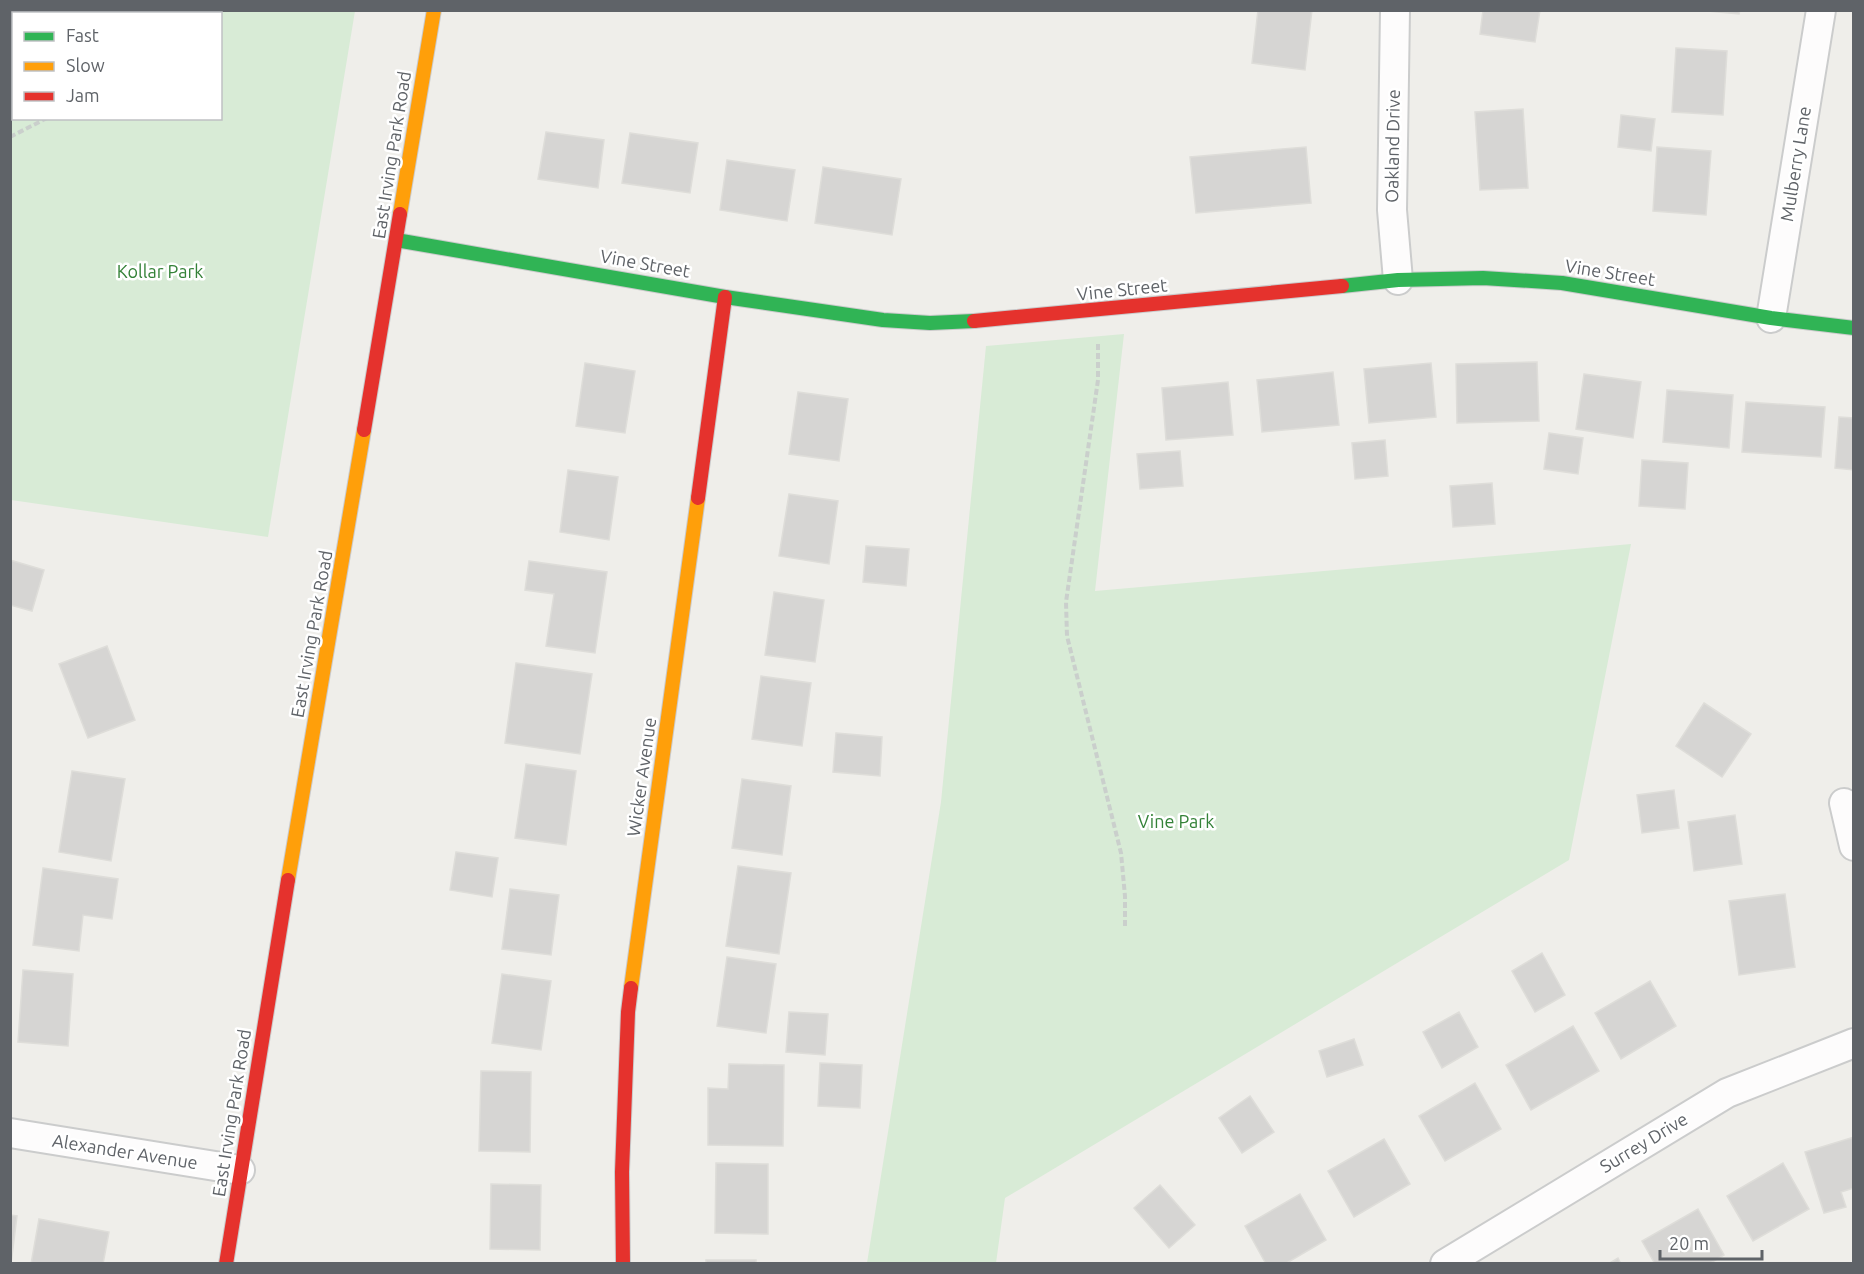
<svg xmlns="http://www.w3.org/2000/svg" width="1864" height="1274" viewBox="0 0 1864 1274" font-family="Ubuntu,sans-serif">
  <rect width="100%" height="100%" fill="#efeeea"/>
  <g fill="#d8ebd6" fill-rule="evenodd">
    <path d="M11,11H355L268,537L11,500ZM14,14H220V118H14Z"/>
    <polygon points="1124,334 1095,591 1631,544 1569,860 1005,1198 996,1263 867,1263 941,802 986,346"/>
  </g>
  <polygon fill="#bfe0f9" points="11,10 57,10 57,11 52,13 14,14 13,35 11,37"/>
  <g fill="#d6d5d3" stroke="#deddd9" stroke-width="1.5">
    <polygon points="1258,10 1312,10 1305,70 1252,63"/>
    <polygon points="1483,10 1540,10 1535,42 1480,34"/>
    <polygon points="1697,10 1740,10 1739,14"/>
    <polygon points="1676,48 1727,51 1723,115 1672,112"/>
    <polygon points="1523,109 1528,188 1480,190 1475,112"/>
    <polygon points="1621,115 1655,119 1651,151 1618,147"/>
    <polygon points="546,132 604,140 598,188 538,179"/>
    <polygon points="630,133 698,143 690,193 622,183"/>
    <polygon points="1306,147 1311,203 1196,213 1190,157"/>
    <polygon points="1657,147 1711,151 1706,215 1653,211"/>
    <polygon points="727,160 795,170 787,221 720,210"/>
    <polygon points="823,167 901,179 892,235 815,223"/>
    <polygon points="1537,362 1539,421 1457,423 1456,364"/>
    <polygon points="585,363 635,371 625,433 576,426"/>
    <polygon points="1431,363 1436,417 1369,423 1364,369"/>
    <polygon points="1333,372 1339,425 1262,432 1257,380"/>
    <polygon points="1584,374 1641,382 1633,438 1576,429"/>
    <polygon points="1228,382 1233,435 1166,440 1162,388"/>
    <polygon points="1667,390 1733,395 1729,448 1663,442"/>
    <polygon points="798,392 848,399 839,461 789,454"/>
    <polygon points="1746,402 1825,407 1821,457 1742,452"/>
    <polygon points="1839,417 1854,418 1854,470 1835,468"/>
    <polygon points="1549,433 1583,438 1578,474 1544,469"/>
    <polygon points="1385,440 1388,476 1355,479 1352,443"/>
    <polygon points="1180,451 1183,486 1140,489 1137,454"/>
    <polygon points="1642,460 1688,463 1685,509 1639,506"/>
    <polygon points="568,470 618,477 609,540 560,532"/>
    <polygon points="1492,483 1495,524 1453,527 1450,486"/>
    <polygon points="789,494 838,501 829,564 779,556"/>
    <polygon points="866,546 909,549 906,586 863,582"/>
    <polygon points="10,560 44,570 32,611 10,605"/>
    <polygon points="529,561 607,572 595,653 546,646 554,594 525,590"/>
    <polygon points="774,592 824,600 815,662 765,655"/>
    <polygon points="107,646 135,720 88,738 59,664"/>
    <polygon points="516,663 592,674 580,754 505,743"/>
    <polygon points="761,676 811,683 802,746 752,739"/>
    <polygon points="1704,703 1751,734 1722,777 1676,746"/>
    <polygon points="836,733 882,737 880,776 833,772"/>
    <polygon points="526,764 576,771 566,845 515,838"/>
    <polygon points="72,771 125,779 111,861 59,852"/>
    <polygon points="742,779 791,786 782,855 732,848"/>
    <polygon points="1674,790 1679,828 1642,833 1637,795"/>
    <polygon points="1735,815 1742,864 1694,871 1688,822"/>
    <polygon points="456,852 498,858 492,897 450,890"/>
    <polygon points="738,866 791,873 779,954 726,946"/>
    <polygon points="43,868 118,879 112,919 83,915 79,951 33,945"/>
    <polygon points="510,889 559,895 551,955 502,949"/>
    <polygon points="1785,894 1795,967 1739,975 1729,901"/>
    <polygon points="1542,953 1565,995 1535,1012 1512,971"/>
    <polygon points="727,957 776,964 766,1033 717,1026"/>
    <polygon points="23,970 73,974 68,1046 18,1042"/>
    <polygon points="502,974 551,981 541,1050 492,1043"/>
    <polygon points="1650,981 1676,1026 1621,1059 1595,1013"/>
    <polygon points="789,1012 828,1014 825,1055 786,1052"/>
    <polygon points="1459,1012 1478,1047 1442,1068 1423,1032"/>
    <polygon points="1573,1026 1599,1071 1531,1110 1506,1065"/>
    <polygon points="1354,1039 1363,1065 1327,1077 1319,1051"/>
    <polygon points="820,1063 862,1065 860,1108 818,1106"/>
    <polygon points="729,1064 784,1065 783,1146 708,1145 708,1088 728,1089"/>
    <polygon points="481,1071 531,1072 530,1152 479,1151"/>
    <polygon points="1475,1083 1501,1129 1445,1161 1419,1116"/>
    <polygon points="1250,1096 1274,1132 1242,1153 1219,1118"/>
    <polygon points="1854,1137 1854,1188 1841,1192 1846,1207 1824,1213 1805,1152"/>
    <polygon points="1384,1139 1410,1184 1354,1217 1328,1171"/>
    <polygon points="716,1163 768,1164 768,1234 715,1233"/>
    <polygon points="1783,1163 1809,1209 1753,1241 1727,1196"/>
    <polygon points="491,1184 541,1185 540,1250 490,1249"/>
    <polygon points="1160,1185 1195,1225 1169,1248 1134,1208"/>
    <polygon points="1300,1194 1326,1240 1285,1264 1266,1264 1245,1226"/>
    <polygon points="1698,1209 1724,1255 1709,1264 1655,1264 1642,1241"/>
    <polygon points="10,1215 17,1216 11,1264 10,1264"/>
    <polygon points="39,1219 109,1232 103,1264 31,1264"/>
    <polygon points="1618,1258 1621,1264 1608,1264"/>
    <rect x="706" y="1260" width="50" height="4"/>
  </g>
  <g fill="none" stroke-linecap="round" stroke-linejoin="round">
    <g stroke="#cbcccc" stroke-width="32">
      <g id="street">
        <polyline points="1395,10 1392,210 1398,280"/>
        <polyline points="1771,318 1821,10"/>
        <polyline points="1844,803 1854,846"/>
        <polyline points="10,1133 240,1170"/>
        <polyline points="1445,1264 1727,1093 1854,1043"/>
      </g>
    </g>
    <g stroke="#cacacb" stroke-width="16">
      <g id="fast">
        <polyline points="396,240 725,297 883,320 930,323 974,321"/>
        <polyline points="1342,286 1398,280 1483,278 1562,283 1771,318 1854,328"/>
      </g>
    </g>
    <g stroke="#cacacb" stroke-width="16">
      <g id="slow">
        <polyline points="400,214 434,10"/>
        <polyline points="288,880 364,430"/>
        <polyline points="631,988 698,498"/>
      </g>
    </g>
    <g stroke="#cacacb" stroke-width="16">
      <g id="jam">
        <polyline points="974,321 1342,286"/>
        <polyline points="364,430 400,214"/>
        <polyline points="698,498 725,297"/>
        <polyline points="226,1264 288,880"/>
        <polyline points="623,1264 622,1172 628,1012 631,988"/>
      </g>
    </g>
    <g stroke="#cacfcc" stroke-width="4" stroke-dasharray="6 3" stroke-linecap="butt">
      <polyline points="203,14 205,10"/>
      <polyline points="10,137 47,118"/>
      <polyline points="1098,344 1098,380 1066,602 1067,636 1121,853 1125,896 1125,929"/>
    </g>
    <use href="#street" stroke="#fdfcfc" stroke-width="28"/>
    <use href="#fast" stroke="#30b455" stroke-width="14"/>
    <use href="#slow" stroke="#ff9f0a" stroke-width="14"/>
    <use href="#jam" stroke="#e5322d" stroke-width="14"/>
  </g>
  <g text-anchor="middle" stroke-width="5" stroke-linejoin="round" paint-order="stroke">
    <g font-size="18" fill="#5f6368" stroke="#fff">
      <text transform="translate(1393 146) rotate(-89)" y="6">Oakland Drive</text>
      <text transform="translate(392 155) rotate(-81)" y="6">East Irving Park Road</text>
      <text transform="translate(1796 164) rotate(-81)" y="6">Mulberry Lane</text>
      <text transform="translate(645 264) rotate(10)" y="6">Vine Street</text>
      <text transform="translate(1610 273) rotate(9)" y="6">Vine Street</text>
      <text transform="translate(1122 290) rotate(-6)" y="6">Vine Street</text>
      <text transform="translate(312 634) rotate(-80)" y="6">East Irving Park Road</text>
      <text transform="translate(642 777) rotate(-82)" y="6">Wicker Avenue</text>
      <text transform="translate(232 1113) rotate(-81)" y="6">East Irving Park Road</text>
      <text transform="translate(1644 1143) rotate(-31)" y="6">Surrey Drive</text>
      <text transform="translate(125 1152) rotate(9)" y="6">Alexander Avenue</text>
    </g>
    <g font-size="18" fill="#348238" stroke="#fff">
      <text x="160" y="278">Kollar Park</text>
      <text x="1176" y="828">Vine Park</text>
    </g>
  </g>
  <rect width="1864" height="1274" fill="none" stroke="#5f6368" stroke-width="24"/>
  <rect x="12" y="12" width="210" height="108" fill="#ffffff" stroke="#bfc1c3" stroke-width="1.5"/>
  <rect x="24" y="32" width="30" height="9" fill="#30b455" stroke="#bfc1c3" stroke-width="1.5"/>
  <text x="66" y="42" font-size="18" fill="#5f6368">Fast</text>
  <rect x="24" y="62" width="30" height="9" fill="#ff9f0a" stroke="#bfc1c3" stroke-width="1.5"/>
  <text x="66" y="72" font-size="18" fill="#5f6368">Slow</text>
  <rect x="24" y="92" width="30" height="9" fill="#e5322d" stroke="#bfc1c3" stroke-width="1.5"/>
  <text x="66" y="102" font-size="18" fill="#5f6368">Jam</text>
  <path d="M1660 1250v9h102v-9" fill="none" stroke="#5f6368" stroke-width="3"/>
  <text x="1669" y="1250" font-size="18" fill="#5f6368" stroke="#ffffff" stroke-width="4.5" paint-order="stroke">20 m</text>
</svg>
